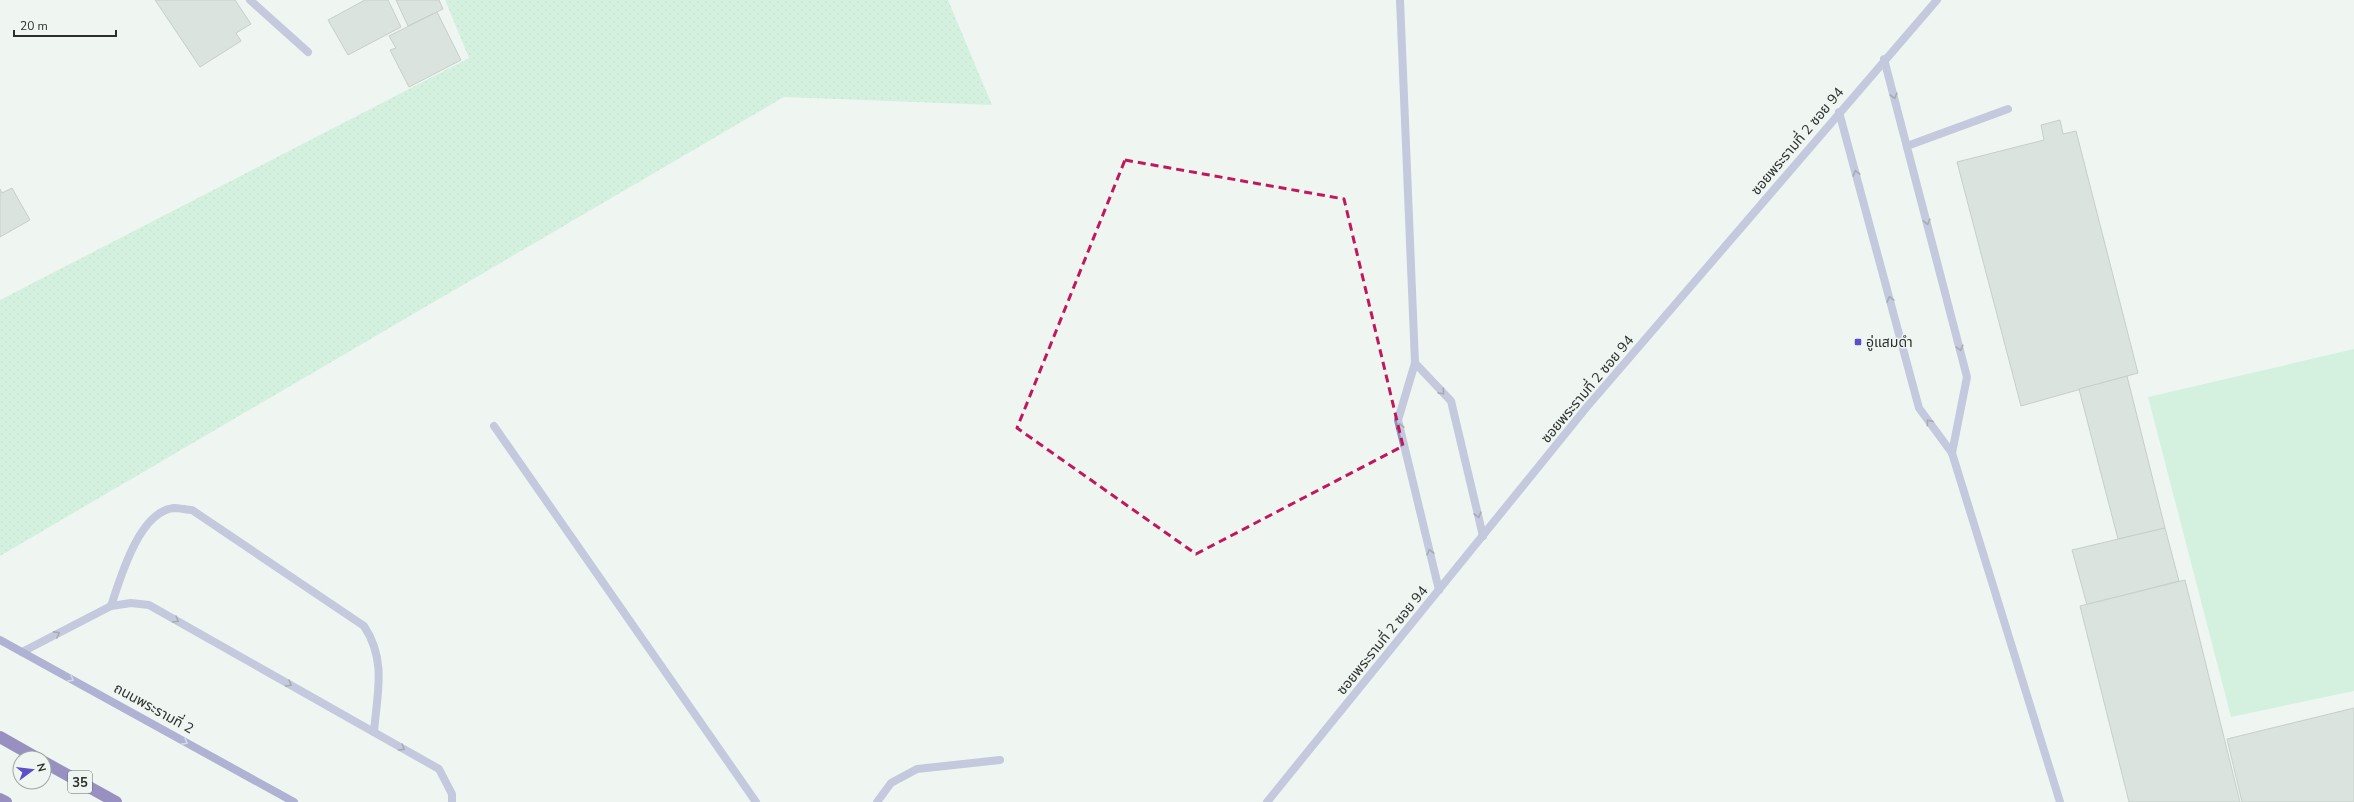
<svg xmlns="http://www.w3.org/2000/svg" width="2354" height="802" viewBox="0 0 2354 802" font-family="'Nunito Sans','Noto Sans Thai',sans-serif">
  <defs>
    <pattern id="grass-dots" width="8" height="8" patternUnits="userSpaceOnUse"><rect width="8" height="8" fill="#b4ebcb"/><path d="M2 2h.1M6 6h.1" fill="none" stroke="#9bcaaf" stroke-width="1.8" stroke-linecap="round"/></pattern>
  </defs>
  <rect width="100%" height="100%" fill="#eff6f2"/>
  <polygon fill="url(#grass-dots)" points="445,0 948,0 992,105 784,97 0,556 0,300 469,58"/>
  <polygon fill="#b4ebcb" points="2354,349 2354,691 2231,717 2148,397"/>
  <g fill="#c4ccc7" stroke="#989f9a">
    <polygon points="155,0 235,0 251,24 236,33 241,41 200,67"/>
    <polygon points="365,0 388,0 401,27 348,55 328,20"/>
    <polygon points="396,0 439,0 443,9 408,26"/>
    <polygon points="437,12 461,60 409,87 390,50 396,48 389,36"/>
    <polygon points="2060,120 2063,134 2076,131 2138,373 2021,406 1957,162 2044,140 2041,125"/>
    <polygon points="12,188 30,220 0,237 0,189 2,193"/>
    <polygon points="2127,376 2165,528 2118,539 2079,389"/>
    <polygon points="2165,528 2179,581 2087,605 2072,550"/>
    <polygon points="2185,580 2240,802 2129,802 2080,606"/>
    <polygon points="2354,708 2354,802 2242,802 2227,739"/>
  </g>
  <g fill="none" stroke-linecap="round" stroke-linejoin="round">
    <g stroke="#9092c5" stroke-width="8">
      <polyline points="1884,59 1967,377 1952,453"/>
      <polyline points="1839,112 1919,408 1952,453 2060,802"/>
      <polyline points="1907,146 2008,109"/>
      <polyline points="494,426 756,802"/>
      <path d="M111,606C120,579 139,511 174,508C180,508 187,510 192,510L364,626C387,661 377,693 374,732"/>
      <polyline points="22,652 111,606 131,603 149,605 439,769 452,794 452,802"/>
      <polyline points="877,802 891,783 917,769 1000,760"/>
    </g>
    <g stroke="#9092c5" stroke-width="8">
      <polyline points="250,0 308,52"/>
      <polyline points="1400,0 1415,363 1398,420 1439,590"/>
      <polyline points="1415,363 1451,401 1483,536"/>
      <polyline points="1267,802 1586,408 1937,0"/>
    </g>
    <polyline stroke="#6361ab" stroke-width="8" points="0,640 294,802"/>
    <g stroke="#301584" stroke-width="12">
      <polyline points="0,737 37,758"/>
      <polyline points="44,762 116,802"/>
      <polyline points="0,799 6,802"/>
    </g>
  </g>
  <defs><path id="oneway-chevron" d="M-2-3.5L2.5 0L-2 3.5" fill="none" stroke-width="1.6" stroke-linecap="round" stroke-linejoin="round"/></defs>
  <g stroke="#4f5262">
    <use href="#oneway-chevron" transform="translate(1894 96) rotate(75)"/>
    <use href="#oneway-chevron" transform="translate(1856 173) rotate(-105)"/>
    <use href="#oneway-chevron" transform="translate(1927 222) rotate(75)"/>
    <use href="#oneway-chevron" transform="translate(1890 299) rotate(-105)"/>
    <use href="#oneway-chevron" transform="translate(1960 348) rotate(75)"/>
    <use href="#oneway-chevron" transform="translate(1442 392) rotate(47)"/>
    <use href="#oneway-chevron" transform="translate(1929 422) rotate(-126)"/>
    <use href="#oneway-chevron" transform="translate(1400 426) rotate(-102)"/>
    <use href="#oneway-chevron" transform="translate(1478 515) rotate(76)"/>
    <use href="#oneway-chevron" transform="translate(1430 552) rotate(-103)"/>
    <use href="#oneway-chevron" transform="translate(176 620) rotate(30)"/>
    <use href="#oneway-chevron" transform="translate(57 634) rotate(-28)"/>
    <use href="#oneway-chevron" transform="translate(289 684) rotate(30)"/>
    <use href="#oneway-chevron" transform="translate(402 748) rotate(30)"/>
  </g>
  <g stroke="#b0b3d2">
    <use href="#oneway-chevron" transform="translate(71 679) rotate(29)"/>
    <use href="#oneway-chevron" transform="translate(185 742) rotate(29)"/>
  </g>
  <path d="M0 0H2354V802H0ZM1125,160L1344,199L1403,446L1196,554L1017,428Z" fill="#eff6f2" fill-opacity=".55" fill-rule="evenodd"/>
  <path fill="none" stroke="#c2185b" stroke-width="3" stroke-dasharray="8 5" stroke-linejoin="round" d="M1125,160L1344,199L1403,446L1196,554L1017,428Z"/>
  <rect fill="#5c4fc7" stroke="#eff6f2" stroke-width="1.5" x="1854" y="338" width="8" height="8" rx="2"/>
  <g text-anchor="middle" stroke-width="3" stroke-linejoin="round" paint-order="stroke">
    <rect fill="#eff6f2" stroke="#666b68" stroke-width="1" x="68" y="771" width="24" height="22" rx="3"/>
    <g font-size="13" font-weight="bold" fill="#2c2f2d">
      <text x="80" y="787">35</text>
    </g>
    <g font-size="14" fill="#2c2f2d" stroke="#eff6f2">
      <text transform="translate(1797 141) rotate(-50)" y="5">ซอยพระรามที่ 2 ซอย 94</text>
      <text transform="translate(1587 389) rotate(-50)" y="5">ซอยพระรามที่ 2 ซอย 94</text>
      <text transform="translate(1382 640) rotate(-51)" y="5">ซอยพระรามที่ 2 ซอย 94</text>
      <text transform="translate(154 708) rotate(29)" y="5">ถนนพระรามที่ 2</text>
    </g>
    <g font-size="14" fill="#2c2f2d" stroke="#eff6f2" text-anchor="start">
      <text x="1866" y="347">อู่แสมดำ</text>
    </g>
  </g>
  <g transform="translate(32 770) rotate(75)"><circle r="19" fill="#eff6f2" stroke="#a1a6a3"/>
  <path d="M0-3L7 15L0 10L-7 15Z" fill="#5c4fc7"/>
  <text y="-6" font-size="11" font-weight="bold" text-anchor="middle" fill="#2c2f2d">N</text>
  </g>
  <path d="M14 30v6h102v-6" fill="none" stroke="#2c2f2d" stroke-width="2"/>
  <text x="20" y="30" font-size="12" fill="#2c2f2d" stroke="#eff6f2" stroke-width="3" paint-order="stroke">20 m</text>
</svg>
